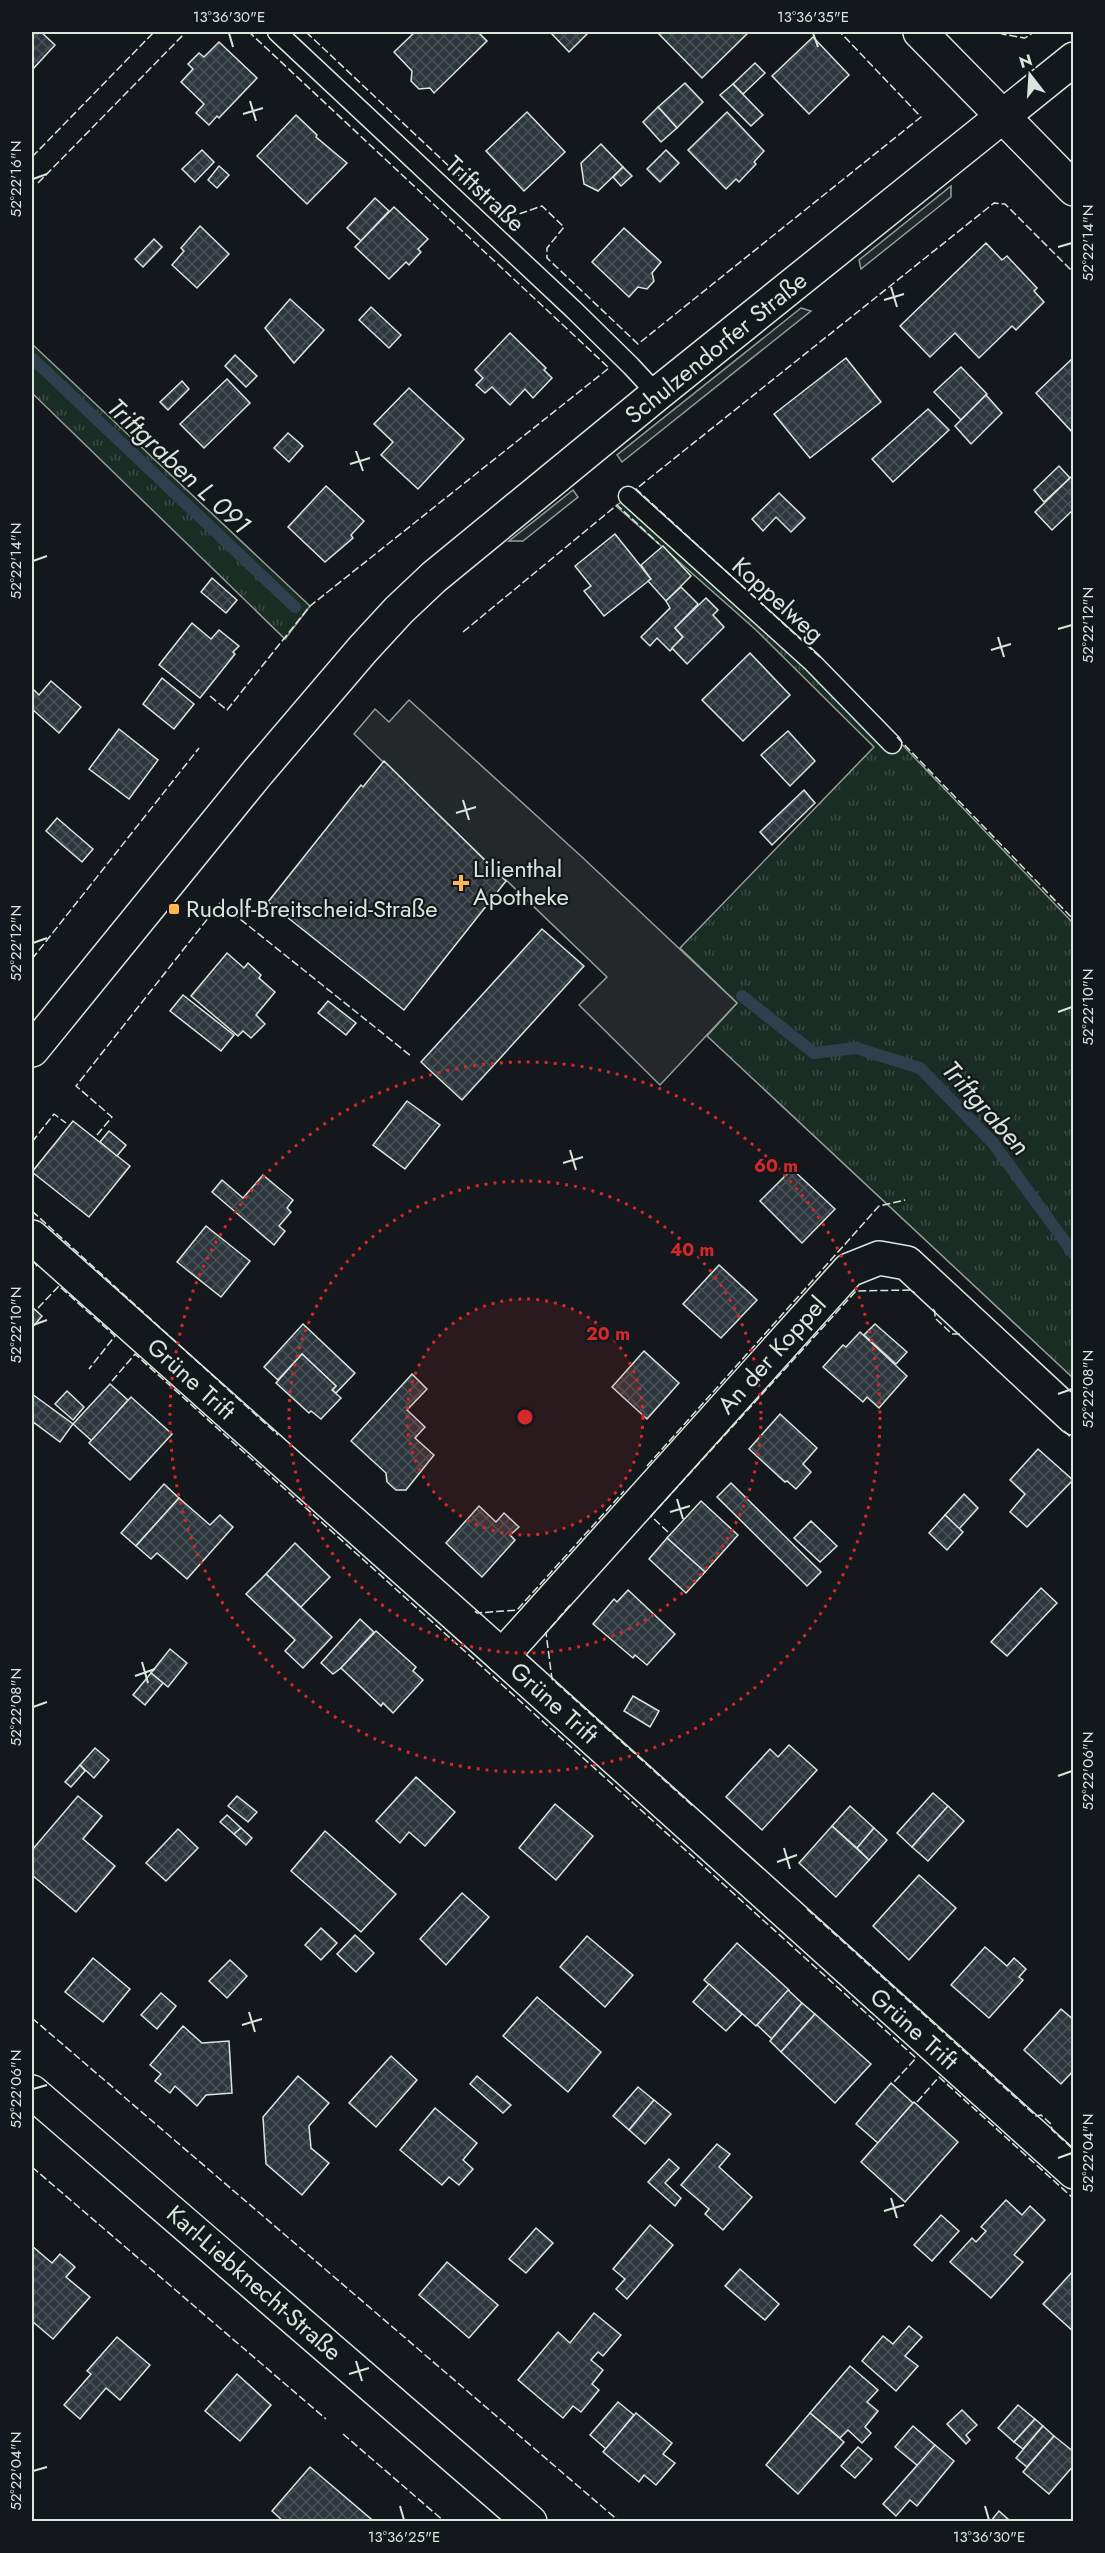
<svg xmlns="http://www.w3.org/2000/svg" width="1105" height="2553" viewBox="0 0 1105 2553" font-family="Jost,sans-serif">
  <defs>
    <pattern id="grass-tufts" width="24" height="20" patternUnits="userSpaceOnUse" patternTransform="scale(1.5)"><rect width="24" height="20" fill="#1a2d24"/><path d="M3 7l-1-3M5 7V3M7 7l1-3M15 17l-1-3M17 17v-4M19 17l1-3" fill="none" stroke="#3b4b43"/></pattern>
    <pattern id="building-cross-hatch" width="8" height="8" patternUnits="userSpaceOnUse" patternTransform="scale(1.5)"><rect width="8" height="8" fill="#2c363c"/><path d="M0 0l8 8M0 8l8-8" fill="none" stroke="#4a5358"/></pattern>
  </defs>
  <rect width="100%" height="100%" fill="#14181c"/>
  <g fill="url(#grass-tufts)" stroke="#939e99" stroke-width="1.5">
    <polygon points="32,344 310,606 285,639 32,393"/>
    <polygon points="634,491 890,732 1073,923 1073,1378 707,1036 737,1003 680,948 874,747 756,630 616,506"/>
  </g>
  <g fill="#24282b" stroke="#939e99" stroke-width="1.5">
    <polygon points="951,186 951,197 861,269 859,260"/>
    <polygon points="801,308 811,311 622,462 617,455"/>
    <polygon points="573,490 578,497 523,541 509,541"/>
    <polygon points="409,700 582,857 737,1003 660,1085 579,1005 607,977 354,734 375,709 389,722"/>
  </g>
  <g fill="none" stroke-linecap="round" stroke-linejoin="round">
    <g stroke="#2f3f4d" stroke-width="12">
      <polyline points="32,358 295,607"/>
      <polyline points="742,996 814,1053 856,1048 920,1068 993,1143 1074,1254"/>
    </g>
  </g>
  <g fill="url(#building-cross-hatch)" stroke="#d8e6dc" stroke-width="1.5">
    <polygon points="32,32 41,32 55,45 32,70"/>
    <polygon points="415,32 478,32 487,41 434,93 430,88 419,89 411,81 412,71 394,52"/>
    <polygon points="553,32 589,32 569,52 551,33"/>
    <polygon points="657,32 749,32 702,78"/>
    <polygon points="813,37 849,75 809,114 772,76"/>
    <polygon points="219,42 257,78 219,118 217,116 209,125 196,113 204,104 181,82 193,69 188,64 199,53 204,57"/>
    <polygon points="755,63 765,73 743,94 733,84"/>
    <polygon points="685,83 703,102 677,128 658,107"/>
    <polygon points="733,84 763,115 751,126 720,95"/>
    <polygon points="658,107 677,128 661,142 643,122"/>
    <polygon points="527,112 565,152 524,191 486,151"/>
    <polygon points="727,112 764,151 754,162 756,164 739,182 736,179 726,189 688,150"/>
    <polygon points="296,115 317,135 316,137 347,163 307,204 257,156"/>
    <polygon points="601,144 623,167 598,191 584,184 581,163"/>
    <polygon points="202,150 214,162 195,182 182,169"/>
    <polygon points="666,150 679,163 660,182 647,169"/>
    <polygon points="219,166 229,175 217,188 208,180"/>
    <polygon points="623,167 632,176 621,186 613,177"/>
    <polygon points="375,198 389,211 361,241 347,228"/>
    <polygon points="394,207 428,239 418,249 421,252 409,265 406,262 389,279 355,247"/>
    <polygon points="200,226 229,254 197,288 172,265 184,251 181,248"/>
    <polygon points="624,228 661,262 652,273 654,281 647,289 638,287 629,297 592,262"/>
    <polygon points="154,239 162,247 143,267 135,259"/>
    <polygon points="986,243 1002,260 1007,256 1037,288 1034,291 1044,302 1016,330 1012,326 979,358 955,333 930,357 900,326"/>
    <polygon points="290,299 324,330 294,363 265,328"/>
    <polygon points="371,307 401,335 389,348 359,320"/>
    <polygon points="510,333 546,368 544,370 552,378 533,398 525,389 510,405 492,387 485,393 476,385 483,378 475,370"/>
    <polygon points="235,355 257,376 246,387 225,366"/>
    <polygon points="1074,357 1074,434 1036,393"/>
    <polygon points="846,358 881,402 810,458 774,414"/>
    <polygon points="961,367 987,394 961,420 934,392"/>
    <polygon points="227,379 250,403 204,448 180,424"/>
    <polygon points="182,381 189,389 168,410 160,402"/>
    <polygon points="409,388 464,439 418,489 381,455 393,442 374,424"/>
    <polygon points="986,395 1002,413 971,444 955,426"/>
    <polygon points="928,409 949,430 893,482 872,459"/>
    <polygon points="288,433 303,446 289,462 274,448"/>
    <polygon points="1059,466 1070,478 1044,502 1034,490"/>
    <polygon points="1072,476 1074,509 1052,530 1035,512"/>
    <polygon points="326,486 364,521 351,535 353,538 325,562 288,527"/>
    <polygon points="779,493 805,518 791,532 776,517 763,531 752,519"/>
    <polygon points="615,534 651,579 604,616 584,591 591,586 575,566"/>
    <polygon points="663,546 691,576 666,601 648,581 651,579 641,565"/>
    <polygon points="212,578 237,600 226,613 201,592"/>
    <polygon points="681,587 698,604 675,628 683,637 670,651 657,638 650,646 641,637 670,608 666,601"/>
    <polygon points="706,598 718,610 713,615 724,627 687,664 672,648 683,637 675,628"/>
    <polygon points="192,623 211,639 219,630 239,646 233,652 235,654 200,698 159,665"/>
    <polygon points="750,653 790,695 743,741 702,700"/>
    <polygon points="162,678 194,704 174,729 143,704"/>
    <polygon points="51,681 81,707 59,733 32,709 32,688 39,695"/>
    <polygon points="119,729 158,760 129,799 89,769"/>
    <polygon points="788,731 815,761 790,786 761,755"/>
    <polygon points="384,761 506,881 404,1010 268,902 361,785 363,787"/>
    <polygon points="804,790 815,803 772,845 760,832"/>
    <polygon points="57,818 93,849 82,862 46,831"/>
    <polygon points="542,929 584,966 462,1100 421,1062"/>
    <polygon points="227,953 244,968 248,963 261,975 259,978 275,992 256,1015 265,1024 251,1038 243,1031 238,1036 191,996"/>
    <polygon points="183,995 234,1035 221,1051 170,1011"/>
    <polygon points="328,1001 356,1023 346,1035 318,1013"/>
    <polygon points="407,1101 440,1125 405,1169 373,1145"/>
    <polygon points="73,1121 130,1166 89,1217 32,1172"/>
    <polygon points="109,1131 126,1145 117,1156 100,1142"/>
    <polygon points="792,1169 835,1209 802,1243 760,1201"/>
    <polygon points="263,1175 293,1200 287,1208 291,1212 279,1226 285,1231 274,1245 212,1192 222,1180 243,1198"/>
    <polygon points="206,1226 250,1261 221,1297 177,1262"/>
    <polygon points="719,1265 757,1300 721,1338 683,1304"/>
    <polygon points="32,1307 42,1316 32,1328"/>
    <polygon points="303,1324 355,1373 336,1393 332,1390 336,1386 302,1354 278,1380 264,1367"/>
    <polygon points="875,1324 907,1352 896,1364 864,1335"/>
    <polygon points="860,1332 907,1376 879,1408 867,1397 863,1402 823,1367 843,1345 846,1347"/>
    <polygon points="644,1351 679,1383 647,1419 612,1387"/>
    <polygon points="302,1354 336,1386 332,1390 341,1398 321,1419 311,1411 309,1413 276,1383"/>
    <polygon points="412,1374 427,1389 407,1410 425,1427 415,1438 434,1455 406,1490 396,1490 387,1482 386,1473 351,1441"/>
    <polygon points="110,1384 128,1400 92,1441 73,1424"/>
    <polygon points="67,1391 84,1407 73,1420 55,1404"/>
    <polygon points="32,1394 73,1424 60,1442 32,1421"/>
    <polygon points="131,1397 172,1434 130,1480 89,1443"/>
    <polygon points="780,1414 817,1448 803,1464 811,1472 796,1489 787,1481 785,1482 749,1449"/>
    <polygon points="1038,1449 1073,1480 1027,1527 1010,1512 1025,1494 1010,1480"/>
    <polygon points="731,1483 821,1572 807,1586 717,1497"/>
    <polygon points="164,1484 179,1498 136,1546 121,1533"/>
    <polygon points="964,1494 978,1508 959,1529 945,1515"/>
    <polygon points="179,1498 210,1525 220,1515 233,1527 187,1579 157,1553 151,1559 136,1546"/>
    <polygon points="701,1501 738,1535 705,1572 667,1538"/>
    <polygon points="479,1506 496,1522 504,1513 519,1527 510,1535 515,1540 482,1577 446,1543"/>
    <polygon points="945,1515 963,1532 947,1550 929,1533"/>
    <polygon points="811,1521 837,1546 820,1562 794,1538"/>
    <polygon points="667,1538 705,1572 686,1593 649,1559"/>
    <polygon points="295,1543 330,1577 301,1607 266,1574"/>
    <polygon points="266,1574 332,1637 303,1668 285,1651 295,1640 246,1594"/>
    <polygon points="1041,1588 1057,1603 1007,1656 991,1642"/>
    <polygon points="628,1590 675,1634 647,1665 635,1655 633,1658 593,1624 614,1599 617,1602"/>
    <polygon points="360,1619 374,1632 341,1668 333,1674 321,1663"/>
    <polygon points="376,1631 416,1667 413,1671 423,1680 393,1713 383,1703 381,1706 341,1668"/>
    <polygon points="170,1649 187,1663 168,1687 151,1673"/>
    <polygon points="151,1673 163,1683 145,1705 133,1695"/>
    <polygon points="633,1696 659,1711 650,1727 624,1711"/>
    <polygon points="789,1745 817,1770 762,1830 726,1797 770,1749 778,1757"/>
    <polygon points="95,1748 109,1760 94,1778 80,1765"/>
    <polygon points="80,1765 85,1771 71,1787 65,1782"/>
    <polygon points="416,1777 455,1812 425,1846 409,1832 400,1843 376,1821"/>
    <polygon points="933,1793 948,1806 912,1847 897,1833"/>
    <polygon points="78,1796 102,1816 83,1839 115,1866 76,1912 32,1875 32,1850"/>
    <polygon points="237,1796 257,1812 248,1822 228,1806"/>
    <polygon points="555,1804 593,1836 556,1880 519,1848"/>
    <polygon points="850,1806 874,1828 857,1848 832,1826"/>
    <polygon points="948,1806 964,1821 928,1861 912,1847"/>
    <polygon points="227,1815 241,1828 234,1834 220,1822"/>
    <polygon points="832,1826 869,1860 836,1897 799,1863"/>
    <polygon points="241,1828 252,1838 246,1845 234,1834"/>
    <polygon points="874,1828 887,1840 869,1860 857,1848"/>
    <polygon points="178,1829 198,1848 166,1881 146,1863"/>
    <polygon points="325,1831 396,1894 361,1932 291,1871"/>
    <polygon points="919,1875 956,1908 909,1960 873,1926"/>
    <polygon points="462,1893 489,1917 446,1965 420,1939"/>
    <polygon points="321,1928 337,1943 321,1960 305,1945"/>
    <polygon points="355,1935 374,1953 356,1972 337,1954"/>
    <polygon points="587,1936 633,1975 605,2007 560,1967"/>
    <polygon points="737,1943 789,1990 756,2026 704,1980"/>
    <polygon points="985,1947 1007,1966 1014,1958 1026,1969 1019,1977 1023,1980 989,2018 951,1985"/>
    <polygon points="93,1958 130,1989 103,2022 65,1992"/>
    <polygon points="230,1960 247,1976 227,1998 209,1981"/>
    <polygon points="709,1984 742,2014 726,2031 693,2002"/>
    <polygon points="788,1990 802,2003 772,2039 757,2025"/>
    <polygon points="161,1993 176,2006 157,2029 141,2015"/>
    <polygon points="537,1997 601,2052 568,2092 503,2036"/>
    <polygon points="802,2003 815,2014 781,2052 770,2041"/>
    <polygon points="1061,2009 1074,2020 1074,2070 1061,2084 1024,2050"/>
    <polygon points="815,2014 871,2064 835,2103 781,2052"/>
    <polygon points="183,2026 202,2043 229,2041 232,2093 206,2095 197,2106 175,2086 170,2093 155,2081 161,2074 150,2065"/>
    <polygon points="391,2056 417,2080 376,2127 349,2103"/>
    <polygon points="298,2076 329,2103 309,2126 311,2148 329,2163 302,2195 266,2164 263,2117"/>
    <polygon points="477,2076 511,2105 503,2113 470,2084"/>
    <polygon points="891,2083 913,2103 878,2143 856,2124"/>
    <polygon points="638,2087 654,2100 629,2130 613,2116"/>
    <polygon points="654,2100 671,2114 645,2144 629,2130"/>
    <polygon points="914,2102 958,2142 905,2202 861,2162"/>
    <polygon points="435,2108 477,2143 463,2160 473,2169 459,2185 449,2177 442,2185 400,2150"/>
    <polygon points="717,2144 730,2154 719,2167 752,2197 723,2230 705,2214 709,2209 681,2185"/>
    <polygon points="669,2159 679,2168 665,2183 681,2198 675,2206 648,2182"/>
    <polygon points="1006,2200 1022,2215 1030,2206 1045,2220 1014,2255 1023,2262 991,2298 950,2262 972,2238 976,2242 986,2231 981,2227"/>
    <polygon points="941,2215 959,2231 932,2261 914,2245"/>
    <polygon points="650,2225 673,2245 627,2299 616,2289 625,2279 613,2269"/>
    <polygon points="536,2228 553,2243 526,2273 509,2259"/>
    <polygon points="32,2246 52,2263 60,2254 75,2267 66,2277 90,2297 53,2339 32,2321"/>
    <polygon points="447,2262 498,2305 469,2338 419,2295"/>
    <polygon points="740,2269 779,2304 765,2320 725,2286"/>
    <polygon points="1074,2270 1074,2332 1043,2304"/>
    <polygon points="594,2313 621,2335 603,2356 598,2352 591,2360 603,2370 592,2384 599,2390 581,2412 573,2406 563,2418 518,2380 558,2332 570,2343"/>
    <polygon points="909,2326 922,2337 905,2356 918,2366 896,2391 862,2361 883,2336 893,2344"/>
    <polygon points="117,2337 150,2365 120,2400 106,2388 80,2419 64,2405 91,2374 87,2371"/>
    <polygon points="850,2366 878,2390 867,2402 878,2411 865,2427 871,2433 862,2443 848,2430 840,2438 810,2413"/>
    <polygon points="237,2374 271,2405 240,2441 205,2411"/>
    <polygon points="618,2402 634,2415 606,2449 590,2435"/>
    <polygon points="1018,2405 1035,2419 1014,2442 998,2428"/>
    <polygon points="962,2410 977,2425 966,2435 970,2440 966,2444 947,2424"/>
    <polygon points="636,2413 672,2443 663,2454 675,2463 656,2485 644,2475 639,2482 603,2452"/>
    <polygon points="810,2413 844,2442 798,2494 766,2465"/>
    <polygon points="1035,2419 1043,2426 1023,2449 1014,2442"/>
    <polygon points="913,2426 935,2445 918,2466 895,2447"/>
    <polygon points="1043,2426 1054,2436 1027,2467 1016,2458"/>
    <polygon points="1054,2436 1074,2452 1074,2465 1049,2494 1023,2472"/>
    <polygon points="935,2445 954,2461 917,2506 910,2500 896,2516 883,2504"/>
    <polygon points="858,2447 872,2459 855,2478 841,2466"/>
    <polygon points="310,2467 371,2519 369,2522 284,2522 272,2511"/>
    <polygon points="999,2511 1009,2520 1008,2522 990,2522"/>
  </g>
  <g fill="none" stroke-linecap="round" stroke-linejoin="round">
    <g stroke="#d8e6dc" stroke-width="21">
      <g id="service">
        <polyline points="277,32 574,310 631,366 657,394"/>
        <polyline points="628,496 811,661 892,744"/>
      </g>
    </g>
    <g stroke="#d8e6dc" stroke-width="36">
      <g id="minor">
        <polyline points="920,32 1074,189"/>
        <polyline points="32,1050 258,772 363,649 399,610 434,577 657,394 1074,59"/>
        <polyline points="32,1237 502,1656 1074,2172"/>
        <polyline points="502,1656 849,1270 879,1258 907,1263 1074,1418"/>
      </g>
    </g>
    <g stroke="#d8e6dc" stroke-width="36">
      <polyline id="tertiary" points="32,2092 530,2522"/>
    </g>
    <use href="#service" stroke="#14181c" stroke-width="18"/>
    <use href="#minor" stroke="#14181c" stroke-width="33"/>
    <use href="#tertiary" stroke="#14181c" stroke-width="33"/>
    <g stroke="#d8e6dc" stroke-width="1.5" stroke-dasharray="8 3" stroke-linecap="butt">
      <polyline points="306,32 501,215 519,214 542,206 564,227 547,248 547,258 638,344 921,117 840,32"/>
      <polyline points="999,32 1002,34 1025,38 1034,32"/>
      <polyline points="32,157 154,32"/>
      <polyline points="38,183 186,32"/>
      <polyline points="463,632 617,505 659,544"/>
      <polyline points="820,657 636,489 994,203 1005,204 1074,273"/>
      <polyline points="210,696 227,710 310,606 609,368 249,32"/>
      <polyline points="897,737 1074,920"/>
      <polyline points="32,959 199,748"/>
      <polyline points="97,1135 112,1117 76,1086 220,903 411,1056"/>
      <polyline points="32,1142 54,1114 66,1123"/>
      <polyline points="32,1211 278,1435"/>
      <polyline points="32,1261 37,1265 32,1271"/>
      <polyline points="38,1308 59,1286 115,1336 89,1369"/>
      <polyline points="933,1309 935,1312 935,1318 952,1334 959,1334 962,1337"/>
      <polyline points="112,1381 135,1354 916,2058 894,2082"/>
      <polyline points="1064,1431 1074,1440"/>
      <polyline points="647,1466 879,1206 905,1200"/>
      <polyline points="668,1532 651,1516 856,1291 911,1290 915,1293"/>
      <polyline points="570,1605 546,1633 552,1679 694,1807"/>
      <polyline points="475,1611 477,1613 517,1610 624,1491"/>
      <polyline points="807,1909 1036,2116 1041,2115 1051,2124 1052,2130 1074,2150"/>
      <polyline points="32,2018 620,2522"/>
      <polyline points="917,2102 939,2077 1074,2199"/>
      <polyline points="32,2167 326,2419"/>
      <polyline points="343,2434 445,2522"/>
    </g>
  </g>
  <path fill="none" stroke="#d8e6dc" stroke-width="2" d="M229,33L233,47M813,33L818,47M250,101L256,121M243,114L263,108M33,179L47,174M1058,247L1072,243M891,287L897,307M884,300L904,294M356,451L363,471M350,464L370,458M33,561L47,556M1058,629L1072,625M998,637L1004,657M991,650L1011,644M463,800L469,820M456,813L476,807M33,943L47,938M1058,1012L1072,1007M570,1150L576,1170M563,1163L583,1157M33,1325L47,1320M1058,1394L1072,1389M677,1499L683,1519M670,1512L690,1506M142,1662L148,1683M135,1676L155,1669M33,1707L47,1702M1058,1776L1072,1771M784,1848L790,1869M777,1862L797,1855M249,2012L255,2032M242,2025L262,2019M33,2089L47,2085M1058,2158L1072,2153M891,2198L897,2218M884,2211L904,2205M356,2361L362,2381M349,2374L369,2368M33,2471L47,2467M400,2506L404,2520M985,2506L989,2520"/>
  <circle cx="525" cy="1417" r="118" fill="#d62828" fill-opacity=".12"/>
  <g fill="none" stroke="#d62828" stroke-width="3" stroke-dasharray="3 6">
    <circle cx="525" cy="1417" r="118"/>
    <circle cx="525" cy="1417" r="236"/>
    <circle cx="525" cy="1417" r="355"/>
  </g>
  <g fill="#ffb74d" stroke="#14181c" stroke-width="2">
    <path d="M458 874h6v6h6v6h-6v6h-6v-6h-6v-6h6z"/>
    <rect x="168" y="903" width="12" height="12" rx="3"/>
  </g>
  <g text-anchor="middle" stroke-width="4.5" stroke-linejoin="round" paint-order="stroke">
    <g font-size="24" fill="#d8e6dc" stroke="#14181c">
      <text transform="translate(485 194) rotate(43)" y="8">Triftstraße</text>
      <text transform="translate(716 348) rotate(-39)" y="8">Schulzendorfer Straße</text>
      <text transform="translate(778 600) rotate(42)" y="8">Koppelweg</text>
      <text transform="translate(772 1355) rotate(-48)" y="8">An der Koppel</text>
      <text transform="translate(191 1379) rotate(42)" y="8">Grüne Trift</text>
      <text transform="translate(554 1703) rotate(42)" y="8">Grüne Trift</text>
      <text transform="translate(914 2029) rotate(42)" y="8">Grüne Trift</text>
      <text transform="translate(254 2283) rotate(41)" y="8">Karl-Liebknecht-Straße</text>
    </g>
    <g font-size="24" fill="#d8e6dc" stroke="#14181c" text-anchor="start">
      <text x="473" y="877">Lilienthal<tspan x="473" dy="28">Apotheke</tspan></text>
      <text x="186" y="917">Rudolf-Breitscheid-Straße</text>
    </g>
    <g font-size="26" font-style="italic" fill="#d8e6dc" stroke="#14181c">
      <text transform="translate(179 466) rotate(43)" y="9">Triftgraben L 091</text>
      <text transform="translate(986 1108) rotate(48)" y="9">Triftgraben</text>
    </g>
  </g>
  <circle cx="525" cy="1417" r="9" fill="#d62828" stroke="#14181c" stroke-width="3"/>
  <g font-size="18" text-anchor="middle" font-weight="bold" fill="#d62828" stroke="#14181c" stroke-width="4.5" stroke-linejoin="round" paint-order="stroke">
    <text x="776" y="1172">60 m</text>
    <text x="692" y="1256">40 m</text>
    <text x="608" y="1340">20 m</text>
  </g>
  <rect width="1105" height="2553" fill="none" stroke="#14181c" stroke-width="66"/>
  <g transform="translate(1030 75) rotate(343)" stroke="#14181c" stroke-width="4.5" paint-order="stroke">
  <path d="M0-4.5L10 22L0 15L-10 22Z" fill="#d8e6dc"/>
  <text y="-9" font-size="16" font-weight="bold" text-anchor="middle" fill="#d8e6dc">N</text>
  </g>
  <rect x="33" y="33" width="1039" height="2487" fill="none" stroke="#d8e6dc" stroke-width="2"/>
  <g font-size="15" text-anchor="middle" fill="#d8e6dc">
    <text x="229" y="22">13°36'30"E</text>
    <text x="813" y="22">13°36'35"E</text>
    <text transform="translate(16 179) rotate(-90)" y="5">52°22'16"N</text>
    <text transform="translate(1088 243) rotate(-90)" y="5">52°22'14"N</text>
    <text transform="translate(16 561) rotate(-90)" y="5">52°22'14"N</text>
    <text transform="translate(1088 625) rotate(-90)" y="5">52°22'12"N</text>
    <text transform="translate(16 943) rotate(-90)" y="5">52°22'12"N</text>
    <text transform="translate(1088 1007) rotate(-90)" y="5">52°22'10"N</text>
    <text transform="translate(16 1325) rotate(-90)" y="5">52°22'10"N</text>
    <text transform="translate(1088 1389) rotate(-90)" y="5">52°22'08"N</text>
    <text transform="translate(16 1707) rotate(-90)" y="5">52°22'08"N</text>
    <text transform="translate(1088 1771) rotate(-90)" y="5">52°22'06"N</text>
    <text transform="translate(16 2089) rotate(-90)" y="5">52°22'06"N</text>
    <text transform="translate(1088 2153) rotate(-90)" y="5">52°22'04"N</text>
    <text transform="translate(16 2471) rotate(-90)" y="5">52°22'04"N</text>
    <text x="404" y="2542">13°36'25"E</text>
    <text x="989" y="2542">13°36'30"E</text>
  </g>
</svg>
